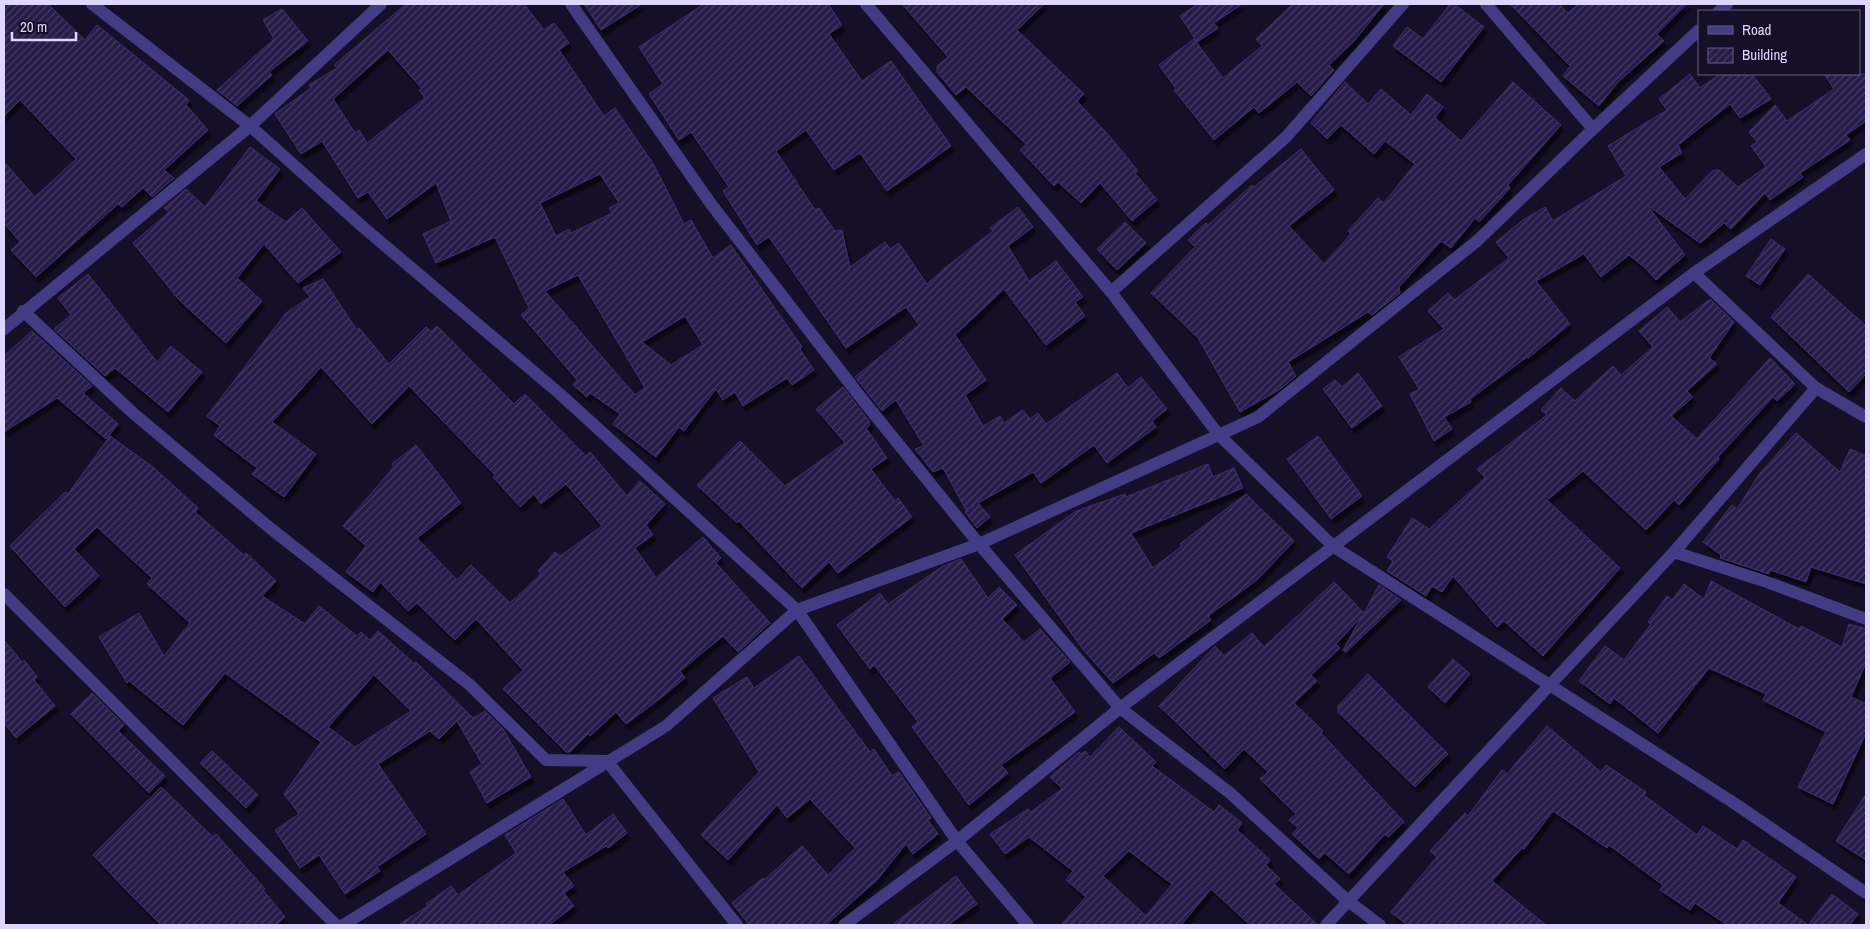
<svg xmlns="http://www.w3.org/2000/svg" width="1870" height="929" viewBox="0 0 1870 929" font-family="'Archivo Narrow',sans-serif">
  <defs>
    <pattern id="building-hatch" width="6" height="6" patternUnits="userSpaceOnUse" patternTransform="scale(1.25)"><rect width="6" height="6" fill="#271c48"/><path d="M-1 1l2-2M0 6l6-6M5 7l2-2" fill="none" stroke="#463c63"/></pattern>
    <filter id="shadow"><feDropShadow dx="3" dy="5.5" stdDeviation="1" flood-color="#0009"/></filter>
  </defs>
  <rect width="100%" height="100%" fill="#151027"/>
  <g fill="url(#building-hatch)" stroke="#402f73" fill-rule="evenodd" filter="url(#shadow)">
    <polygon points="4,4 48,4 85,40 97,25 189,100 186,105 208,130 164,170 174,178 152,197 143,188 122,207 118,204 36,277 11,250 20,242 4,223 4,162 35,197 76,159 20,100 4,116"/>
    <path d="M406,4H524L544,30L554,23L569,43L559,50L604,116L615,108L654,165L684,224L691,220L713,258L731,245L802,347L800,349L814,370L792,385L787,378L743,406L735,392L723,400L716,389L684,431L679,427L656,457L613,424L620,414L590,393L587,397L573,385L577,380L521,315L529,308L495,237L436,263L423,234L451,221L436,183L387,219L368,192L358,198L322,141L301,154L275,114L311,88L309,85L337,68L334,65ZM388,50L422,89L419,90L425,98L367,143L359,130L355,133L333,99ZM600,174L619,203L609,208L612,213L571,233L569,229L556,236L540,203ZM578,275L645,388L635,395L545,291ZM685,316L703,345L671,365L642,342Z"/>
    <polygon points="584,4 642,4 601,30"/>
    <polygon points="704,4 828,4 842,25 829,34 862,81 891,61 951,146 887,191 860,153 834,170 806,130 776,151 815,210 819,208 835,231 842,230 850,267 885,242 890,249 899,243 927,284 946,267 993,231 990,228 1018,207 1033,227 1008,246 1029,281 1056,261 1083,297 1075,302 1085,316 1046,345 1004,289 955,335 986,380 965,395 983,426 1000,416 1004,423 1023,410 1030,419 1038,413 1046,424 1117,373 1128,388 1141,377 1167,409 1152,421 1156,427 1107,463 1094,445 1041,483 1033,472 978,503 990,517 977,528 965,512 974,505 966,510 943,468 933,472 915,449 924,446 896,400 882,411 855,377 919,325 906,307 846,348 769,237 757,245 723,191 729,187 691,132 679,140 649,94 663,84 639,47"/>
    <polygon points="902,4 1044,4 1017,30 1084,94 1077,101 1112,139 1138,171 1135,173 1157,200 1132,221 1100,183 1081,203 1058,182 1054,186 1020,150 1026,144 966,87 956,95 937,72 937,66 948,57"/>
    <polygon points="1198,4 1242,4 1214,23 1218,28 1197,42 1180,16"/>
    <polygon points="1293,4 1384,4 1355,40 1329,65 1334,70 1311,96 1297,82 1259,113 1254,107 1214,140 1174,90 1176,89 1159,65 1194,39 1223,78 1262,46 1256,39"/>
    <polygon points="1450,4 1454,4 1484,27 1441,82 1393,46 1407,27 1423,39"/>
    <polygon points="1510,4 1559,4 1568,13 1578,4 1687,4 1657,34 1664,41 1618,82 1599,106 1563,76 1570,66"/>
    <polygon points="282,9 308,41 269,72 272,75 237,106 217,90 274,39 263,20"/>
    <polygon points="1690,74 1700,88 1720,74 1752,74 1771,99 1740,118 1730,104 1678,145 1682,153 1659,167 1685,199 1713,170 1719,170 1738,187 1766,167 1751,146 1757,142 1749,132 1775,105 1787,121 1834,89 1824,74 1866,74 1866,121 1846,135 1850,140 1800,173 1803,177 1770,200 1765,193 1731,229 1724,223 1700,243 1647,205 1685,255 1656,280 1644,267 1629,255 1601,277 1584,254 1536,281 1570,324 1528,358 1527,357 1470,399 1471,402 1444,417 1452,429 1434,441 1410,394 1419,389 1399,357 1444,329 1428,311 1448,293 1454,300 1509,258 1496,242 1523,220 1545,207 1553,221 1626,176 1608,146 1667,110 1659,99"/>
    <polygon points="1345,82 1368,104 1381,89 1411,115 1427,94 1443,107 1435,118 1461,141 1513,82 1561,125 1508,185 1510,188 1479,222 1475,218 1451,248 1441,241 1399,287 1400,293 1372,315 1368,312 1288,362 1296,376 1279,390 1240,412 1198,338 1151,293 1195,247 1188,240 1206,223 1208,225 1252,185 1254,187 1301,149 1334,190 1289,226 1324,264 1351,234 1348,231 1378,198 1384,203 1415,164 1385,141 1374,154 1341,125 1327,139 1311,123"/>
    <polygon points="250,147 280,169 256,201 286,222 302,208 341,252 298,283 264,244 237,278 262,301 226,343 178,299 133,243 169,212 164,208 186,189 205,207"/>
    <polygon points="1125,222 1146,243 1117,270 1097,249"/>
    <polygon points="1771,239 1785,249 1760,285 1746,276"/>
    <polygon points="88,274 157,362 171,346 202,372 168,412 115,368 105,376 54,329 71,315 58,298"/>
    <polygon points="1808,274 1866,326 1866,374 1849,392 1771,317"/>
    <polygon points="323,279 357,330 359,328 389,364 426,327 431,332 437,326 514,404 525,394 586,456 590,452 627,496 640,481 665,504 646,525 653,535 635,548 656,578 703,537 721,558 716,563 770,623 738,652 723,636 680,671 685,678 657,701 626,724 616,712 590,736 588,734 570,752 566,752 503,689 523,670 476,619 455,640 417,603 408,611 380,582 373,592 346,572 366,546 343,526 394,467 392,464 416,445 461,503 417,538 457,580 471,565 510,603 541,574 538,571 555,552 560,556 602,526 566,484 541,504 534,494 520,507 493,477 495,475 409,386 372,424 321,367 272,422 316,454 284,497 252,474 257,468 214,435 220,426 207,416 286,313 310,297 303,288"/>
    <polygon points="1710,299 1734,322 1709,358 1717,364 1687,391 1693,397 1671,416 1697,439 1770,358 1795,384 1777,401 1773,397 1718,457 1719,459 1679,505 1674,500 1646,530 1583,471 1547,500 1620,568 1543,656 1504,621 1497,627 1453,576 1442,592 1432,586 1426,596 1387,571 1393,561 1387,557 1412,518 1429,529 1485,478 1477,469 1547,415 1541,410 1561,388 1575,401 1613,366 1621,375 1653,347 1639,331 1667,307 1680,322"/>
    <polygon points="32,331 92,386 83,393 118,424 106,439 57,398 4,432 4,356"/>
    <polygon points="1358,373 1382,406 1352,428 1323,389 1335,380 1342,387"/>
    <polygon points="843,387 869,421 870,425 866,428 887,458 871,469 895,501 898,498 912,517 838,573 829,562 802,588 739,521 737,523 697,485 740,441 785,486 845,443 816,409"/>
    <polygon points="1796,433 1840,472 1850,449 1866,456 1866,584 1811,567 1806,582 1770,570 1769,574 1720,558 1721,555 1703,542 1732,505 1737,509 1760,473"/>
    <path d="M110,436L153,467L198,508L195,512L244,555L246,553L276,581L262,596L305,624L319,606L357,636L361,632L370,640L378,631L415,664L416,662L473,718L485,711L503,729L531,777L487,803L470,772L482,764L457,721L439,739L430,731L378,764L426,834L377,867L380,871L345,894L319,855L300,868L275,830L299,814L284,794L321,742L225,673L183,725L129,681L127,683L99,637L139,613L164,656L190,623L147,584L152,578L97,527L74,549L99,576L65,607L10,546L65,492L68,494ZM374,675L411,711L355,747L328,727Z"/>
    <polygon points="1318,436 1362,496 1331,519 1287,459"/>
    <polygon points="1208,464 1213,477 1234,468 1243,488 1131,533 1153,568 1182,546 1180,544 1246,494 1294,541 1258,579 1208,616 1211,620 1159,658 1154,653 1113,683 1084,651 1015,555 1076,511 1125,494 1126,497"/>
    <polygon points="961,559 988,598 999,587 1017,605 1002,619 1024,642 1040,629 1070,662 1050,678 1075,712 1001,765 1008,773 969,805 912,727 918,722 874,665 870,669 837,625 880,593 888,604 943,566"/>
    <polygon points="1711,581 1799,629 1801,626 1842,647 1849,624 1866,629 1866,663 1851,697 1866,704 1866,733 1833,804 1798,787 1826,732 1763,700 1766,694 1709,668 1658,733 1614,698 1610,704 1579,681 1605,646 1624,660 1651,624 1648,622 1667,596 1672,600 1684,584 1704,599"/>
    <polygon points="1334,582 1364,613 1379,585 1401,600 1346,652 1343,650 1362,616 1336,644 1340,648 1311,675 1317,681 1294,703 1323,731 1321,733 1404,822 1388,837 1385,834 1349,874 1325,853 1319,859 1292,834 1298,828 1289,820 1296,814 1260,779 1268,772 1244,749 1225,769 1159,706 1215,646 1224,656 1252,633 1264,647"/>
    <polygon points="4,640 22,662 24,660 37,677 34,680 55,706 16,738 4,723"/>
    <polygon points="799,656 870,752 874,749 892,776 899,772 931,818 928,820 938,834 913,854 906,844 877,880 826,925 749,925 732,903 763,878 764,880 802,846 828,875 855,848 810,799 787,818 777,805 728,860 701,835 759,772 713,698 747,677 754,688"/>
    <polygon points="1453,659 1470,674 1445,703 1428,687"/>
    <polygon points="1368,674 1448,754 1415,787 1338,712 1338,706"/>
    <polygon points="92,693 124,725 118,731 165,776 149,793 71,714"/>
    <polygon points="1547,726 1601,772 1606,765 1646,792 1644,795 1697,835 1703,826 1737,849 1743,840 1796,877 1778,903 1808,925 1727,925 1695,903 1690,910 1660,890 1663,885 1609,845 1607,848 1553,811 1524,849 1522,848 1492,881 1546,925 1407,925 1391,912 1437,857 1430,851 1465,813 1468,816 1502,770 1507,774"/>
    <path d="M1119,727L1156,762L1152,766L1214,812L1219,805L1242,823L1237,830L1270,860L1266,865L1280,879L1274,884L1318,925H1250L1211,889L1181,925H1061L1086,897L1066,880L1073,871L1029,837L1005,854L990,834L1028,809L1031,812L1062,789L1050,777L1079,752L1081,754L1085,751L1090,757ZM1129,851L1172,884L1146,916L1103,876Z"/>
    <polygon points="212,751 258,795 246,808 200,763"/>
    <polygon points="161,787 213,837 216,834 265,889 263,890 285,917 276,925 161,925 129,893 93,855"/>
    <polygon points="1866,794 1866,860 1836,841"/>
    <polygon points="563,799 586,835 613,814 627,833 608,848 606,846 563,872 574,886 564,893 574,906 549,925 398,925 428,906 426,904 451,886 458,895 516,853 505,835"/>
    <polygon points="956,876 977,904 948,925 892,925"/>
    <polygon points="1832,894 1858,914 1850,925 1808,925"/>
  </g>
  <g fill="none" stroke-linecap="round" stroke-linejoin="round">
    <g stroke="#433c85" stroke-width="12">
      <polyline points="92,4 250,126 363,227 560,394 797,610 957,841 1028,925"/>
      <polyline points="571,4 711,204 862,399 979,544 1120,708 1230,793 1348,901 1380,925"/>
      <polyline points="866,4 1111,292 1218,434 1334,547 1734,803 1866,893"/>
      <polyline points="1486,4 1593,129 1699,30"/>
      <polyline points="1719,11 1727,4"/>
      <polyline points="1111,292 1286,137 1403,4"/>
      <polyline points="23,311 133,413 270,528 470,685 546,760 607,761 737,925"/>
      <polyline points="4,329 250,126 381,4"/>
      <polyline points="1816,388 1866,417"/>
      <polyline points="1674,552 1764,581 1866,619"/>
      <polyline points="4,594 336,925"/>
      <polyline points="343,925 666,726 797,610 979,544 1258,417 1477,241 1593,129"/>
      <polyline points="844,925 957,841 1120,708 1694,273 1866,154"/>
      <polyline points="1326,925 1674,552 1816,388 1694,273"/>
    </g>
  </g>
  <rect width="1870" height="929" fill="none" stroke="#ddd7fe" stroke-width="10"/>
  <rect x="1698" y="10" width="162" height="65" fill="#151027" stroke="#65607d"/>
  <rect x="1708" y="26" width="25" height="8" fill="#433c85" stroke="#65607d"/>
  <text x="1742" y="35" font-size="15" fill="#ddd7fe">Road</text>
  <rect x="1708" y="48" width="25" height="15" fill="url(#building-hatch)" stroke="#65607d"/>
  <text x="1742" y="60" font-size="15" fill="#ddd7fe">Building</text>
  <path d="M12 32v8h64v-8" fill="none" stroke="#ddd7fe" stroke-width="2.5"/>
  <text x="20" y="32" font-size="15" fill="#ddd7fe" stroke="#151027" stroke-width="4" paint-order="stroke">20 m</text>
</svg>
